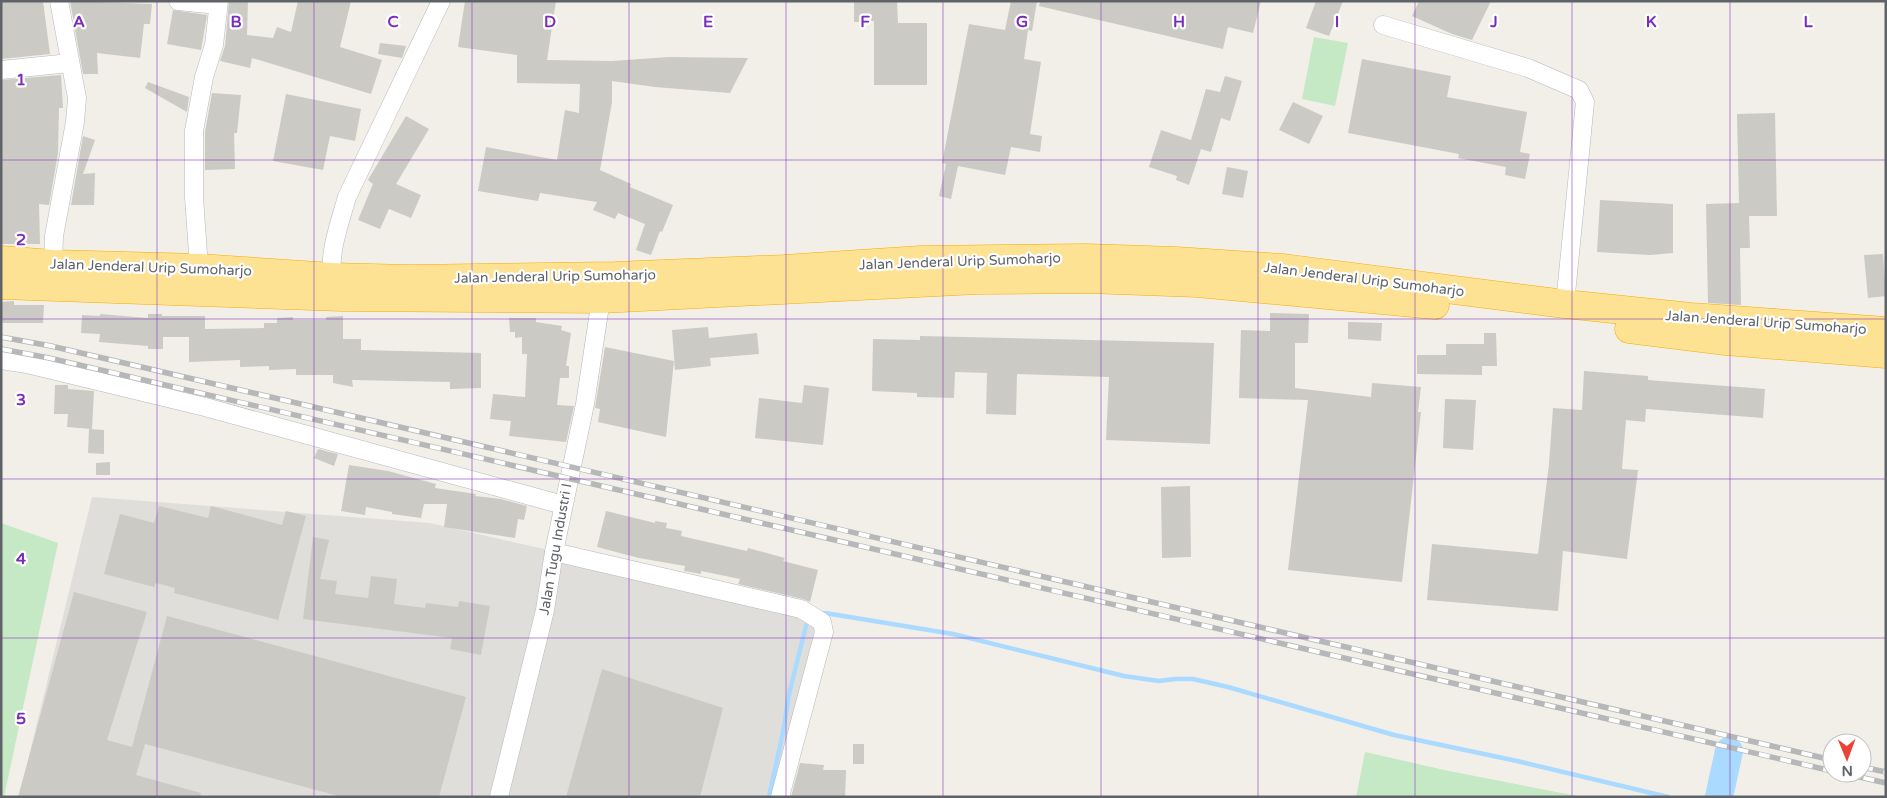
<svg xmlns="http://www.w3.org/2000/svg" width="1887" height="798" viewBox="0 0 1887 798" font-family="'Varela Round',sans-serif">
  <rect width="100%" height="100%" fill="#f1efe8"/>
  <polygon fill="#e0deda" points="92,497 430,523 819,612 773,797 19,797"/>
  <g fill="#c5e8c5">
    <polygon points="1314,37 1348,43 1335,106 1302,99"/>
    <polygon points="1,523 58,543 4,797 1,797"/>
    <polygon points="1365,752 1449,771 1582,797 1356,797"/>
  </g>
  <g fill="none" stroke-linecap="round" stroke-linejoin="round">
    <g stroke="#aadaff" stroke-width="4.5">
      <polyline points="820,614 825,613 953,634 1124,676 1159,681 1175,679 1193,679 1228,687 1394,735 1517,761 1668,797"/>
      <polyline points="769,797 783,732 789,694 808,618"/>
    </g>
    <polyline stroke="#aadaff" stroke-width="28" points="1719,797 1729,751"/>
  </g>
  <g fill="#cccac5">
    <polygon points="1,1 43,1 50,54 1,59"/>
    <polygon points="70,1 152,4 150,24 144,24 140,58 97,53 98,74 83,74"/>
    <polygon points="229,1 248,1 247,35 273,38 277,27 291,32 298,1 351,1 340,47 382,60 371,94 252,58 250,68 220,61 225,46"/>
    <polygon points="465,1 556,1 547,60 612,61 669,57 748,58 730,93 655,87 612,81 612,102 600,170 631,184 630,187 673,205 662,232 660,231 651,255 636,250 645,224 618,213 615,219 593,210 597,202 540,193 538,201 478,191 486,147 557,160 565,110 579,113 580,84 517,83 517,55 458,47"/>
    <polygon points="854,1 897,1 898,23 927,23 927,85 874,85 874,21 854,22"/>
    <polygon points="1011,1 1037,1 1032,31 1028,30 1024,59 1041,62 1030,134 1042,136 1040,152 1011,147 1005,175 958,166 951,199 939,196 946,164 942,163 969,24 1005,30"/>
    <polygon points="1040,1 1261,1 1253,33 1228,27 1223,49 1039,6"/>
    <polygon points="1316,1 1343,1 1329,36 1306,28"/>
    <polygon points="1419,1 1491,1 1472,40 1452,34 1412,16"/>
    <polygon points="173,10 207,15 201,50 167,44"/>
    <polygon points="380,43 406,46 402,58 378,54"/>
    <polygon points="1362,59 1451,76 1447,97 1527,112 1520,152 1530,154 1525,179 1505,175 1506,167 1458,158 1459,154 1348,133"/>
    <polygon points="61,75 63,108 59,108 58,153 49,205 39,204 40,244 1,244 1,80"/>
    <polygon points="1225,76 1242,81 1230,121 1221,118 1211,152 1201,149 1189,185 1176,180 1177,176 1149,167 1161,130 1191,140 1206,89 1220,92"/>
    <polygon points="148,82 189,97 187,112 145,88"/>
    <polygon points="212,93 241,95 237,133 234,133 235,169 205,170 205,132"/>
    <polygon points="286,94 361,109 355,141 330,136 323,170 273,161"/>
    <polygon points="1293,102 1323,116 1309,144 1279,130"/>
    <polygon points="1775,113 1777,216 1749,216 1750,248 1740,248 1741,305 1708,303 1706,204 1739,203 1737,114"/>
    <polygon points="406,116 429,129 396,184 421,195 411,218 389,209 380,229 358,220 373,184 368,180"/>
    <polygon points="83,136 95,140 83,174 95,173 94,205 71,205"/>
    <polygon points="1227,167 1248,171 1243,198 1222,194"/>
    <polygon points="1600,200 1673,204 1673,253 1650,255 1597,252"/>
    <polygon points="1883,254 1886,296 1868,298 1864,255"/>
    <polygon points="14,301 14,305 44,305 43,323 1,323 1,302"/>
    <polygon points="1270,313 1309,314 1308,343 1295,343 1295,388 1371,397 1372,383 1421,387 1418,412 1421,412 1402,582 1288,570 1308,400 1239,398 1241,330 1270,331"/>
    <polygon points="100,314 148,318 148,314 162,314 162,316 205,316 205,329 264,328 264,323 277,323 277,318 293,317 293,320 326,320 326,317 343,316 343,339 361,339 361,350 481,353 481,388 450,389 450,382 352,380 353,387 333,383 333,375 296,375 296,369 269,370 269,366 240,367 240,360 189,362 189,337 163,337 163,349 148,349 148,346 99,342 100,334 81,333 82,315 100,316"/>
    <polygon points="509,318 536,318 536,322 562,326 561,330 571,333 566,366 569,366 569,378 560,378 557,405 574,406 566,442 509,436 511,421 490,419 493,394 525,397 527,354 522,354 522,337 515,338 515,332 510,332"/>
    <polygon points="1348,322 1382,323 1381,341 1348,339"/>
    <polygon points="708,327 709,338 757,333 759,354 710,358 711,366 675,370 672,330"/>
    <polygon points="1484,333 1496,333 1497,366 1482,366 1482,375 1417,374 1417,355 1446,355 1446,344 1484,344"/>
    <polygon points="920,336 1214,343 1210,444 1106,440 1109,377 1017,374 1016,415 986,414 987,373 955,372 954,398 917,397 917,393 872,391 873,339 920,340"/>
    <polygon points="605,347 674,361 666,437 598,422 600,409 595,408"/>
    <polygon points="1584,371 1648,376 1648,380 1765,389 1763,418 1646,409 1645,422 1626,420 1622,469 1638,470 1627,559 1563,551 1558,611 1427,600 1432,544 1538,554 1549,464 1553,408 1582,410"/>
    <polygon points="55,385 68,385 68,389 94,391 92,429 67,427 68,414 54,414"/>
    <polygon points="804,385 829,388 823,445 755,438 759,398 802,403"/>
    <polygon points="1445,399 1476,400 1473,450 1443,448"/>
    <polygon points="89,429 104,430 104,454 88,453"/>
    <polygon points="318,449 338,454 334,466 314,458"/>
    <polygon points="110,462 110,475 96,475 96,463"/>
    <polygon points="349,465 388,471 436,484 435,488 476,494 475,496 501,499 527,506 524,520 518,519 515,538 444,527 447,504 424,504 421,518 392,514 392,512 366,507 365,515 341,511"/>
    <polygon points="1190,486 1191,557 1162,558 1161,487"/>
    <polygon points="159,506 208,518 211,506 282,525 286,511 306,516 278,620 174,593 175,588 156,583 154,587 104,574 120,514 154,523"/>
    <polygon points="606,511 655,523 655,521 667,523 666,528 682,531 681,536 747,551 748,548 785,558 783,561 818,570 810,602 803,599 738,584 740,579 701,571 701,574 684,571 685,566 639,558 597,547"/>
    <polygon points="313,537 329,540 320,579 337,581 335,594 368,598 371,576 397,579 394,604 425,608 426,603 458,607 459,601 490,606 481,655 450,649 452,638 303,619"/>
    <polygon points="74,592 147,612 107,740 132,747 167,616 466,697 439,797 342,797 145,744 136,775 201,793 200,797 18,797"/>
    <polygon points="602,669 723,708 700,797 566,797"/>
    <rect x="853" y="744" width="11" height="20"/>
    <polygon points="800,763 824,765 823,770 846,770 845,797 791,797"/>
  </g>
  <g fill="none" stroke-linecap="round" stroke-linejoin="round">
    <g stroke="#b5b8bc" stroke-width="19">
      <g id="street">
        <polyline points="178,1 218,5"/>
        <polyline points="1383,25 1528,68 1579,90 1585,102 1565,304"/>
        <polyline points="1,70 70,63"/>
        <polyline points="53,264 54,236 75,122 77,98 59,1"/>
        <polyline points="199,268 194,197 194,131 204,77 214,45 219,1"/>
        <path d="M332,277C329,251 340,222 347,197L441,1"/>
        <polyline points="1,360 27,364 205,407 563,505"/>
        <polyline points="554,552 801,609 822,622 824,632 780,797"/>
        <polyline points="499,797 545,610 554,552 585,404 601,299"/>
      </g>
    </g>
    <g stroke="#f9ab00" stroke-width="29">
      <g id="highway">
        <polyline points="1,260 53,264 199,268 332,277 409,279 615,276 784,269 921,260 1086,258 1176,261 1282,268 1565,304 1691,317 1886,331"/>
        <polyline points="1,285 342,297 601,299 977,280 1089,279 1197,283 1435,305"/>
        <polyline points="1629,329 1726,341 1886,354"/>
      </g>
    </g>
    <use href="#street" stroke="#fff" stroke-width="18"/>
    <use href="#highway" stroke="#fde293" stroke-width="28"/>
    <g stroke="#b6b7b8" stroke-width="5.5">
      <g id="rail">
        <polyline points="1,337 51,346 1832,760"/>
        <polyline points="1,349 49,358 1832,771"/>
        <polyline points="1862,767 1886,772"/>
        <polyline points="1842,773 1886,783"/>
      </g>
    </g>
    <use href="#rail" stroke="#fff" stroke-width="4" stroke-dasharray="11" stroke-linecap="butt"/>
  </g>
  <path fill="none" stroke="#7b2cbf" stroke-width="1" stroke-opacity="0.55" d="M157,1V797M314,1V797M472,1V797M629,1V797M786,1V797M943,1V797M1101,1V797M1258,1V797M1415,1V797M1572,1V797M1730,1V797M1,160H1886M1,319H1886M1,479H1886M1,638H1886"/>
  <g text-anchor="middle" stroke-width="4.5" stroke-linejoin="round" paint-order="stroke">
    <g font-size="14" fill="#5f6368" stroke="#fff">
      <text transform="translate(960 261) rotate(-2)" y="5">Jalan Jenderal Urip Sumoharjo</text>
      <text transform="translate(151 267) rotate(2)" y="5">Jalan Jenderal Urip Sumoharjo</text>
      <text transform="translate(555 276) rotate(-1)" y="5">Jalan Jenderal Urip Sumoharjo</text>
      <text transform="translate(1364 279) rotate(7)" y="5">Jalan Jenderal Urip Sumoharjo</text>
      <text transform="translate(1766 322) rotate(4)" y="5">Jalan Jenderal Urip Sumoharjo</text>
      <text transform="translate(555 549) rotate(-80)" y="5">Jalan Tugu Industri I</text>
    </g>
  </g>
  <g font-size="16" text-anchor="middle" font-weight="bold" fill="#7b2cbf" stroke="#fff" stroke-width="4.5" stroke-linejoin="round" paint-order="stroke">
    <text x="79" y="27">A</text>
    <text x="236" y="27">B</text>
    <text x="393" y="27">C</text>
    <text x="550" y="27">D</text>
    <text x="708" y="27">E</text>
    <text x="865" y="27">F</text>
    <text x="1022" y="27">G</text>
    <text x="1179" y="27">H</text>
    <text x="1337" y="27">I</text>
    <text x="1494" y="27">J</text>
    <text x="1651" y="27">K</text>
    <text x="1808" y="27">L</text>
    <text x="21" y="85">1</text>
    <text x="21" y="245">2</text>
    <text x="21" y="405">3</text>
    <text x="21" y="564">4</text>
    <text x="21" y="724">5</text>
  </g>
  <rect width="1887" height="798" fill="none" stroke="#5f6368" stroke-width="5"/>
  <g transform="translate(1847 758) rotate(179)"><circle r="24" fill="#ffffff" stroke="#bfc1c3"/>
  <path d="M0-4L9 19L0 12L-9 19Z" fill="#ea4335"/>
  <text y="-8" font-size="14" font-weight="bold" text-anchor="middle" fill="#5f6368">N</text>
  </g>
</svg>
